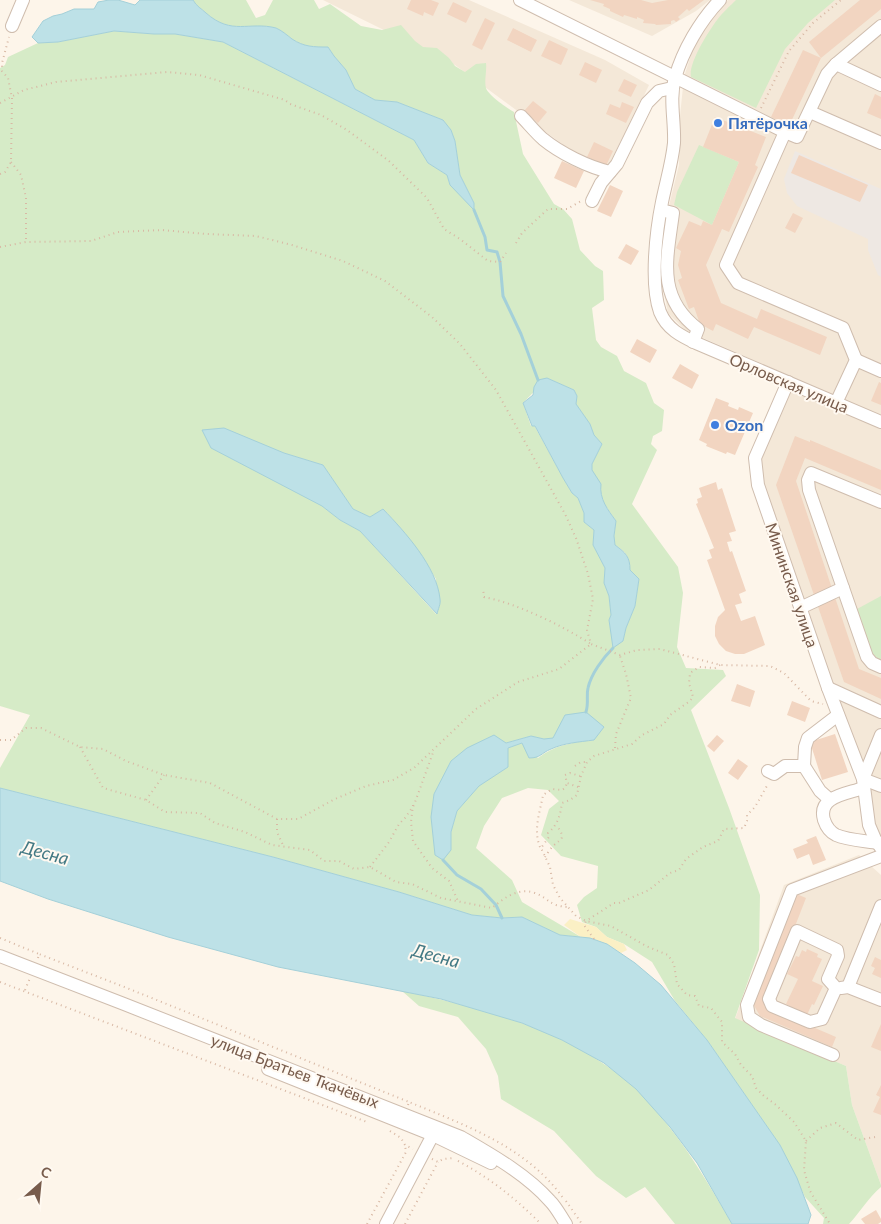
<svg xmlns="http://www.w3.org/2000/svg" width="881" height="1224" viewBox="0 0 881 1224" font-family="Lato,sans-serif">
  <rect width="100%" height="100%" fill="#fdf5ea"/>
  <g fill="#f4e8d8">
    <polygon points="323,0 469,0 605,60 649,85 609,170 581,158 455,65"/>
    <polygon points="569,0 710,0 696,11 652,36"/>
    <polygon points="728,0 881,0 881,416 685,330 668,313 661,277 664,226 679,165 680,116 684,77 695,42 707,22"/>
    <polygon points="780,385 881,429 881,836 873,823 840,707 825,699 753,482"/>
    <polygon points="859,855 881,875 881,1185 852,1105 846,1066 735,1019 784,885"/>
  </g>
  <polygon fill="#eee8e3" points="795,151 881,189 881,277 878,275 868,250 868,239 797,206 787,193 784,179"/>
  <g fill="#d6ebc7" fill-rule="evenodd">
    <path d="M193,0H246L256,18L265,15L273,0H314L319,9L330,4L361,26L382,30L401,25L415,41L423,47L437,48L449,58L455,66L465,72L476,64L486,63C487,71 484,81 486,88C488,95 507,108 514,112L523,154L554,204L563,209L572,219L580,250L595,266L603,271L604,300L592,308L596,340L601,347L617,356L624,371L646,383L654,403L664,410L662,431L653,436L651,444L657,450L632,504L678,567L683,593L677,647L686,668L723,670L726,676L691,710L729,808L760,895L759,950L735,1018L846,1066L852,1105L881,1185V1187C868,1198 860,1212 849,1224H823L824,1218L805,1197L780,1145L707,1040L675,1001L652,962L624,944L607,937L596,927L582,922L577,905L584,897L597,888L598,866L561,856L541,835L549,809L559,801L548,790L528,788L502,798L484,826L476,848L512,880L522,902L581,937L560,935L522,917L502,918L472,915L399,892L273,857L0,788V768L30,715L0,706V68L5,65L8,57L38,43L58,42L114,31L154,34H175L223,42L414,140L428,163L447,175L450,185L474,203L460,175L455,141L451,130L443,120L397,102L375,100L355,89L346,70L334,56L328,47C314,47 304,47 292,39C287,35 281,30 276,28C249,21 232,36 206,13C202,9 196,6 193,0ZM547,378L574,390L577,396L576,404L590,424L594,435L602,444L592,464V471L600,490L603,502L616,521L614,537L615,545C626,552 630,557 630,570L639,579L635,606L626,628L623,641L610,627L609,620L611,615L609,596L604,583L605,568L593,545L594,530L584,522V513L578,498L572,493L563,478L534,425L531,426L523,403ZM284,453L323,465L353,509L370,517L383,509L397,524L418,552L436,579V614L360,531L340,520L322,506ZM531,736L544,739L594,740C573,742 555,745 538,758L522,743L508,748V767L478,786L457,811L451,832V850L434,794L506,743Z"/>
    <path d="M736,0H835L808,23L785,49L756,108L691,77C688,64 708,32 717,20C722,13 730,6 736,0Z"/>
    <polygon points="699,145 739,162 712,225 674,205 677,192"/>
    <polygon points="881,596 881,662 870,651 857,609"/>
    <path d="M402,991C484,1008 571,1031 635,1088C642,1094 649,1103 655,1110C687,1146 708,1183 732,1224H675L645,1187L626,1198L596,1176L554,1131L501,1099L498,1076L486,1049L458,1017L419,1006Z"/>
  </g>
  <polygon fill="#fbf0c5" points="570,919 596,927 607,937 624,944 627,950 621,953 607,944 581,937 564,925"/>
  <g fill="#bde1e7" stroke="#a4d0d9">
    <path d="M109,0H118L135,5L140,0H193C196,6 202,9 206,13C232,36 249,21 276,28C281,30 287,35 292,39C304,47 314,47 328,47L334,56L346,70L355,89L375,100L397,102L443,120L451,130L455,141L460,175L474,203V210L450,185L447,175L428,163L414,140L223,42L175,34H154L114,31L58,42L38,43L32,37L43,21L53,16L62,14L74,9H94L98,2Z"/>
    <path d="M547,378L574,390L577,396L576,404L590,424L594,435L602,444L592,464V470L601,484C599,499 608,510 616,521L614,536L615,545C626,553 630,557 630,570L639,579L635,606L626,628L623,641L613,648L609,620L611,615L609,596L604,583L605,568L593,545L594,530L584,522V513L578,498L572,493L563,478L535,426H532L523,403L533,395L534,387L538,380Z"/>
    <path d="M224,428L284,453L323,465L353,509L370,517L383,509C405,532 437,567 440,599C441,604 438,609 437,614L360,531L340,520L322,506L211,448L202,430Z"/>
    <path d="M586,712L604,727L594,740C579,742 564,743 551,749C541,753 541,758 529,758L522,743L508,748V767L479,786L457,811L451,832V850L443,860L435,855L431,817L434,794L451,761L467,748L494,735L506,743L531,736L544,739L553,738L565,715Z"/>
    <polygon points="0,788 273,857 399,892 472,915 502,918 522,917 560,935 590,938 607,944 635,963 661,985 707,1040 780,1145 797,1178 811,1215 808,1224 732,1224 697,1163 670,1127 636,1089 604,1063 562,1040 522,1023 441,999 278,967 168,937 48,899 0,881"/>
  </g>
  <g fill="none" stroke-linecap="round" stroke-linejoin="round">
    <g stroke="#a4d0d9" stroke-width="3">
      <polyline points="474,210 485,237 487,250 497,252 500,262 503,296 521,334 538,380"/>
      <path d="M586,712C589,702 586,696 588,688C591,674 603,658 613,648"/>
      <polyline points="443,860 457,875 481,889 496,905 502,918"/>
    </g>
  </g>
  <g fill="#f2d5c1">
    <polygon points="411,0 431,0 439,3 433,16 424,12 423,16 407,9"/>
    <polygon points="590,0 641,0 652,3 668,0 704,0 689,11 687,9 678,17 680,19 676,22 674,20 671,21 671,24 656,25 655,24 643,23 644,20 637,17 637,19 624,15 623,17 610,11 610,9 603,6 604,4"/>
    <polygon points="860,0 881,0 881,9 821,58 789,126 771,117 803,50 821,58 809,42"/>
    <polygon points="453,2 472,11 466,23 447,14"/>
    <polygon points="485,18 495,23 482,50 472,45"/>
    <polygon points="513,28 537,40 531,52 507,40"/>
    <polygon points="549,40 568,49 561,65 541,56"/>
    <polygon points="585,62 602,70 596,83 579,75"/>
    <polygon points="624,79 637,85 631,97 618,91"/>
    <polygon points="875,94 881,97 881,119 867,113"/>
    <polygon points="533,101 547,112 538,123 524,111"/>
    <polygon points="622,102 634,107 626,123 606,114 610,104 620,108"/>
    <polygon points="715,117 766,137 755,165 758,167 729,232 722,229 706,265 721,303 757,319 761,309 827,337 820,355 754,327 748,339 716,324 713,331 700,324 694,307 689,309 678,280 682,278 678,265 681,251 676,248 689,221 701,226 703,221 712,225 739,162 703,147"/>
    <polygon points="594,142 613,151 606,166 587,157"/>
    <polygon points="799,155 868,185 860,202 791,173"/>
    <polygon points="562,161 584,171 576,188 554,178"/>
    <polygon points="610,185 623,191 611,217 597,211"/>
    <polygon points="793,213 803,218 795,233 785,228"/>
    <polygon points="626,244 639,251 631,265 618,258"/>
    <polygon points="637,339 657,350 650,363 630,352"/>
    <polygon points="680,364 699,375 692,389 672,378"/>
    <polygon points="879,382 881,383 881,405 871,401"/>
    <polygon points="716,398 729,403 728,406 738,410 739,407 753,413 735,455 727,452 726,454 706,446 707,444 699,440"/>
    <polygon points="795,436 810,442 810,440 881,470 881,490 805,458 796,481 859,669 881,678 881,699 844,682 776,485"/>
    <polygon points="716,482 718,490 722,488 736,531 729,533 732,541 727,542 730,552 732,551 746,591 739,594 742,603 735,605 741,621 755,616 765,645 744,654 735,654 726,651 719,644 715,636 715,626 718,617 725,610 707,560 712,558 709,550 714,548 696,504 698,503 697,499 702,497 699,488"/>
    <polygon points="737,684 755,691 750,707 731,701"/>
    <polygon points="792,701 810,708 805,722 787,715"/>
    <polygon points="835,734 848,772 822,780 810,742"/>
    <polygon points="717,735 724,741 714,752 707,746"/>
    <polygon points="738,759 748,766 738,780 728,773"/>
    <polygon points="816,836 826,860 813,865 809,854 797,859 793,849 808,843 806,840"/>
    <polygon points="794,893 806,898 764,1006 836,1037 832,1047 760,1016 752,1002"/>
    <polygon points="807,949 818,954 817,957 822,959 812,981 823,986 814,1005 812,1004 807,1015 786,1004 798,979 787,974 796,956 799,957 802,950 806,952"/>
    <polygon points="875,957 881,960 881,978 872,974 875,968 871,966"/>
    <polygon points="881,1024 881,1051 871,1047"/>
    <polygon points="881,1085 881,1115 873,1112 880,1097 876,1095"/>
    <polygon points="876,1210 881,1219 881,1222 878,1224 865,1224 861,1219"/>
  </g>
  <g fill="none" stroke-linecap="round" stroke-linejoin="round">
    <g stroke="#cfbdae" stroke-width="14">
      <g id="minor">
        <polyline points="520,0 785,132 726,265 738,283 843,328 856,360 836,403"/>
        <path d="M720,0C700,21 683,50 675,78C669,99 675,121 674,143C672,163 666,182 662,202C656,231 650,284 660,312C667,329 681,336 696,343L881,422"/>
        <polyline points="12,26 23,0"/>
        <polyline points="836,64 881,85"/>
        <polyline points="810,112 881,143"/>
        <path d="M521,116C528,123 535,132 543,139C560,153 588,167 610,172"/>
        <polyline points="785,132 797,137 827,74 836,64 881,26"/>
        <polyline points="592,201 601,183 617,164 647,103 659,91 672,88"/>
        <path d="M661,210L673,213C667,259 656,297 698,329L693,342"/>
        <polyline points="856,360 881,371"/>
        <polyline points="788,382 755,458 758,485 828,688 863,779 869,825 875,839 881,848"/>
        <polyline points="881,502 811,473 808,480 809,490 867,657 872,663 881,667"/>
        <polyline points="800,608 843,588"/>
        <polyline points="828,688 881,712"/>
        <polyline points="881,735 863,779 881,786"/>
        <polyline points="804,766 805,747 808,738 838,715"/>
        <polyline points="768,771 774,774 785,766 804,766 820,791 829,799"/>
        <path d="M863,788C847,794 817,796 824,820C826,826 830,832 836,835C847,840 866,841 878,843"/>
        <polygon points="797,931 837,950 838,956 828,979 836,988 822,1019 810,1022 772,1006 769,999"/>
        <path d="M0,956L124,1004L461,1137C492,1155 526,1174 550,1201C557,1208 561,1217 566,1224"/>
        <polyline points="848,987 881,906"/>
        <polyline points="841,988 848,987 881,1000"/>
        <polyline points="833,1055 761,1025 749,1017 747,1005 792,890 881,856"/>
        <polyline points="268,1069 433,1135 491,1163"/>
        <polyline points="386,1224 436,1129"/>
      </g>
    </g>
    <g stroke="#d8b8a4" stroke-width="2" stroke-dasharray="1 4" stroke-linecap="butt">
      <polyline points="0,103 24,90 56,82 167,72 199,75 285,100 290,104 321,115 347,130 389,161 427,198 444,229 460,239 488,261 500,262 506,253"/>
      <polyline points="761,108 789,51 813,23 841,0"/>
      <polyline points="11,162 21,175 26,198 26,241"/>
      <polyline points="0,174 5,172 11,162 12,98 8,78 2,71 2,63 9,37"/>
      <polyline points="516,243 522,233 548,209 567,209 581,201"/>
      <polyline points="0,247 26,242 91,241 118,232 162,230 206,234 256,236 292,245 343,261 385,281 432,317 460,344 496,390 565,514 576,538 588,574 593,599 587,630 591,644 620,655 637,650 660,649 720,665 770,666 784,673 811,701 823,704"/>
      <path d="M720,665L715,668L699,667L690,673L689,683L693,697L690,701L670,715L664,724L642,735L632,744L594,756L587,762L581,776L577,795L570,800L562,803C560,816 558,824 548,833L549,837L541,848L550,867L553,885L560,898L576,916L586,921L611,926L646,946L668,955L674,964L677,984L687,995L695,996L699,1006L711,1008L722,1022V1042L735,1054L741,1065L752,1076L756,1088L764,1096L776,1105L794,1122L806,1141L804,1170L810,1191L830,1224"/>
      <path d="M0,740H11L26,728H41L80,747L103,749L126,761L164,775L210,783L277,819H298L335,799L366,786L393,780L414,768L476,709L518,682L559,669L591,644C563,626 516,603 484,597L483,588"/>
      <path d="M80,747L103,788L146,800L165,812L200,813L215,823L245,832L272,845L310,850L324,861H339L354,869L370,867L396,882L412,884L441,898L492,908C504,898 518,887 535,893C550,899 549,906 568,907"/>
      <polyline points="615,748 616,734 631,698 626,674 620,656"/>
      <polyline points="575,766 581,762 587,762"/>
      <polyline points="578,787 567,783 565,775 570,773 580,776"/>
      <polyline points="146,800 164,775"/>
      <polyline points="413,805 411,822 413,841 432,868 449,881 458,901"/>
      <polyline points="277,819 277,832 283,845"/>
      <path d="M540,847C533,830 540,812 543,795L552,789L562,790L565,788L567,783"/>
      <path d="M545,857C547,854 550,849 553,846C562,838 566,839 557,826"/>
      <polyline points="370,867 389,842 399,824 405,818 414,805 434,750"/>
      <polyline points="0,938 39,954"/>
      <polyline points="594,939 584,925 586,921 614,903 619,903 649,890 670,873 679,870 686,859 703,847 718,841 724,829 744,828 747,821 747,815 755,807 768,784"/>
      <polyline points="38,958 39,954 127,988 409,1102"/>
      <polyline points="0,982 367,1122"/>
      <polyline points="25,990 30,978"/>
      <path d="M408,1105L409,1102C465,1125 527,1147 563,1198"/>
      <polyline points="390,1131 401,1138 405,1145 413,1149"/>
      <polyline points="806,1141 820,1128 836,1123 858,1140 875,1137"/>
      <polyline points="432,1159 438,1162 443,1159 453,1158"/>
      <path d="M458,1161C490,1178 515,1198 541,1224"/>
      <polyline points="566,1201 582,1224"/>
      <polyline points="367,1224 406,1152 405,1145"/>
      <polyline points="405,1224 438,1162"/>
    </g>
    <use href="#minor" stroke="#fff" stroke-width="12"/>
  </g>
  <g fill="#3f7fe0" stroke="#fff9f1" stroke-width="2">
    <circle cx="718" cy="123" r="5"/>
    <circle cx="715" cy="425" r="5"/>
  </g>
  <g text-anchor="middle" stroke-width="4" stroke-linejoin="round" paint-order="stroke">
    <g font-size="16" font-weight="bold" fill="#366cbe" stroke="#fff9f1" text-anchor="start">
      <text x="728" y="129">Пятёрочка</text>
      <text x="725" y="431">Ozon</text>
    </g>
    <g font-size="16" fill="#785c4c" stroke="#fff9f1">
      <text transform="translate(789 383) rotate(23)" y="6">Орловская улица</text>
      <text transform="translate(792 585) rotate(71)" y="6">Мининская улица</text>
      <text transform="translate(295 1071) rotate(21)" y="6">улица Братьев Ткачёвых</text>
    </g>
    <g font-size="18" font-style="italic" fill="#437984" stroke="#fff9f1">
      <text transform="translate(45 853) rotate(15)" y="6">Десна</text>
      <text transform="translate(436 956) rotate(15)" y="6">Десна</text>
    </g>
  </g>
  <g transform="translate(40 1184) rotate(27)" stroke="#fff9f1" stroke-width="4" paint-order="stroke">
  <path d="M0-4L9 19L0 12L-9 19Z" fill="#785c4c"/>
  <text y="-8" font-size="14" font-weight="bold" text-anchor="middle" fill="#785c4c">С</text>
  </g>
</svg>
